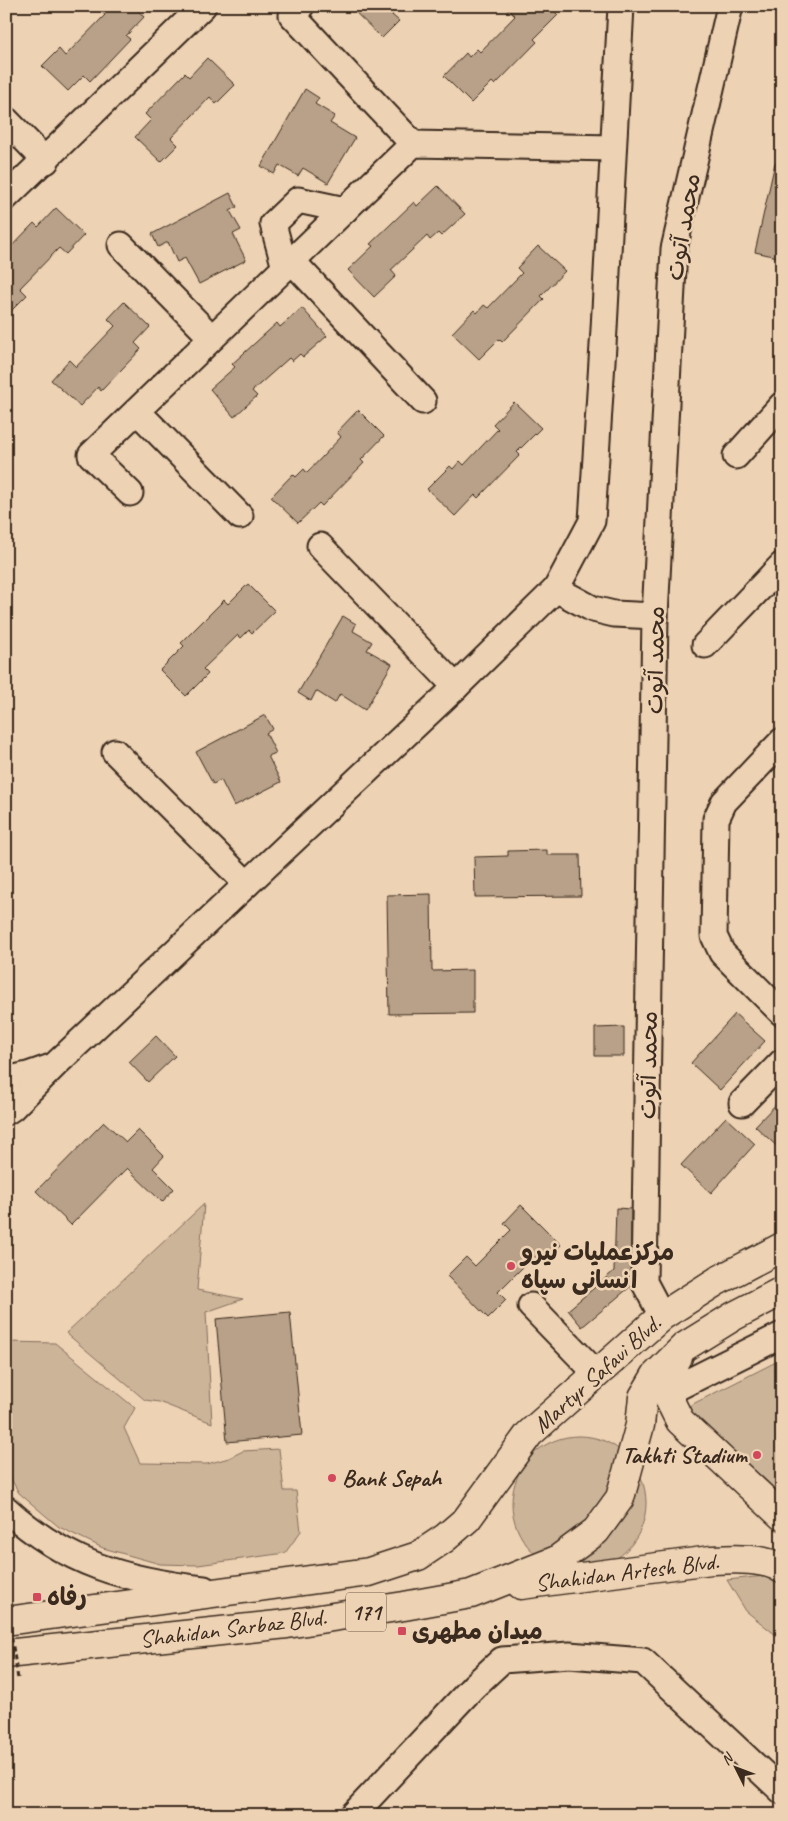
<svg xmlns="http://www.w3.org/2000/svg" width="788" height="1821" viewBox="0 0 788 1821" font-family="Caveat,'Playpen Sans Arabic',sans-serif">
  <rect width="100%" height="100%" fill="#edd2b4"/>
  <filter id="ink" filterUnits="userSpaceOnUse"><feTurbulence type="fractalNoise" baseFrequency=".02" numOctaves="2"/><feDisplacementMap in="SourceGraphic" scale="10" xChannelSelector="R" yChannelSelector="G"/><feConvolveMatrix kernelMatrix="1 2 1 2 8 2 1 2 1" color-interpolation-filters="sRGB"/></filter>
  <g filter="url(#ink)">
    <g fill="#ccb499" stroke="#846f5c">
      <polygon points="204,1204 197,1290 243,1299 206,1312 212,1423 159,1402 145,1400 66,1333"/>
      <polygon points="6,1342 55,1343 135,1408 124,1428 140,1463 207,1464 229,1458 243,1451 279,1449 284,1491 296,1491 301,1531 285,1553 198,1565 160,1564 103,1548 59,1527 19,1493 6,1470"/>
      <polygon points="782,1359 782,1501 683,1409"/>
      <circle cx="579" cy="1503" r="67"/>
      <polygon points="775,1575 782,1580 782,1640 746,1611 727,1580"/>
    </g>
    <g fill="#b8a188" stroke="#3b2a1e">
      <polygon points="95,6 134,6 144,17 126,36 130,39 90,81 84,75 68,91 42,66 59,49 65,56 105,15"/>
      <polygon points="349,6 400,6 392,15 399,21 382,38"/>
      <polygon points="504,6 549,6 558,15 534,39 537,42 495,85 492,82 471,103 444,76 466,53 469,57 477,49 480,52 515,16"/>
      <polygon points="207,58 235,85 216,104 210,97 171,138 178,145 161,162 135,137 151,120 145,114 185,73 189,77"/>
      <polygon points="305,89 319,98 315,104 335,116 330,123 355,138 328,183 303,168 298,176 279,165 274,174 261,166"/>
      <polygon points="775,163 782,163 782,258 755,252"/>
      <polygon points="438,186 465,214 441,236 438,233 430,240 427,236 391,270 396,276 374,297 348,270 373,246 370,244 414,202 417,206"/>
      <polygon points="230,193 237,207 230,211 241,230 233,234 246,260 199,284 185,258 177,262 168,242 158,247 152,234"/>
      <polygon points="56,208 84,235 66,254 59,248 20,288 27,295 6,316 6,252 34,223 38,227"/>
      <polygon points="538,246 565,271 541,296 544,299 502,342 499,339 479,359 452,333 474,310 477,313 484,305 488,308 522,273 517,268"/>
      <polygon points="124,302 150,327 135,343 141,349 101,391 98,387 80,406 51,380 69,360 76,367 115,326 108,319"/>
      <polygon points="302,308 327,336 303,357 300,354 292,361 289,358 252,391 257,396 234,417 210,389 235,367 232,364 277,323 280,327"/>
      <polygon points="514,402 541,428 517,452 520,455 478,498 475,495 455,516 427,489 450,466 453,469 460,461 464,465 498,429 493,424"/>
      <polygon points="358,410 384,436 361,460 364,463 322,506 319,503 298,523 271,497 293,474 296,477 304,469 307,473 341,437 337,432"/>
      <polygon points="248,584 275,611 252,633 249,630 241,638 238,635 203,669 208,674 186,696 160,670 184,646 181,643 224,600 228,604"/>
      <polygon points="343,616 356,624 353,631 372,642 367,650 392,664 365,710 340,694 335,703 316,691 311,701 298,693"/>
      <polygon points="265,715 273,729 266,733 276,753 268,756 281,782 234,806 221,780 213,784 196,752"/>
      <polygon points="547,850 547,855 580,855 581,896 475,897 474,857 508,856 508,851"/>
      <polygon points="431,894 432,971 473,970 473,1013 389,1014 387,895"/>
      <polygon points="735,1014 765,1041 720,1090 691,1063"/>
      <polygon points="624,1027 624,1056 595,1056 595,1028"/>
      <polygon points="156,1036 175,1056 148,1082 129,1062"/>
      <polygon points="782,1098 782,1151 755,1126"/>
      <polygon points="726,1117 755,1144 711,1193 681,1165"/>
      <polygon points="104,1122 126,1142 138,1130 164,1156 153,1168 174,1189 162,1202 127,1168 71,1225 36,1191"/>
      <polygon points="521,1205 561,1245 542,1263 534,1256 498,1292 506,1300 488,1318 447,1276 466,1257 475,1266 511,1230 504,1223"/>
      <polygon points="616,1208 631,1209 631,1286 582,1327 568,1310 614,1271"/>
      <polygon points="290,1312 302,1435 227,1442 216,1319"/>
    </g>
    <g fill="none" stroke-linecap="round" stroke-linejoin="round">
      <g stroke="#3b2a1e" stroke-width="29">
        <g id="minor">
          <polyline points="301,6 292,15 413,144"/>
          <polyline points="6,120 46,161"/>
          <polyline points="6,197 203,6"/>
          <polyline points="121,245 212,338"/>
          <polyline points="292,261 423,401"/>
          <polyline points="285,268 273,224 298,200 345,210"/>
          <polyline points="137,411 240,516"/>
          <polyline points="736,456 782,405"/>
          <polyline points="130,493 91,455 413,144 613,148"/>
          <polyline points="320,546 456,687"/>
          <polyline points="556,589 593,609 614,614 655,616"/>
          <polyline points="705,645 782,565"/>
          <polyline points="782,741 724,802 716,819 714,936 722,953 782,1013"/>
          <polyline points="115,752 247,884"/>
          <polyline points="6,1080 28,1075 51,1067"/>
          <polyline points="742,1103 782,1062"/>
          <polyline points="6,1112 12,1108 55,1065 456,687 556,589 592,521 604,329 621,6"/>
          <polyline points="531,1306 596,1373"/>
          <polyline points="662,1316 644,1282 655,616 674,249 730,6"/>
          <polyline points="668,1392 782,1335"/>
          <path d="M6,1509C66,1564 125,1580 204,1589"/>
          <polyline points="353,1815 474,1686 502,1660 569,1655 643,1661 782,1791"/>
        </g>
      </g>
      <g stroke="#3b2a1e" stroke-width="31">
        <g id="major">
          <polyline points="678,1357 667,1376 669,1399 680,1421 782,1516"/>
          <path d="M521,1585L711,1560C732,1559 764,1557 782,1569"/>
          <polyline points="6,1621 369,1572 418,1556 445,1538 467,1519 529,1434 662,1316 717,1281 782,1247"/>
          <polyline points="6,1654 287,1624 404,1606 471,1594 557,1560 596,1531 620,1498 640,1425 643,1397 656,1375 684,1347 734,1316 782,1291"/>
        </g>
      </g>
      <use href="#minor" stroke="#edd2b4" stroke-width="25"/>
      <use href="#major" stroke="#edd2b4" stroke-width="28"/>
      <polyline stroke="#3b2a1e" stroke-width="3" stroke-dasharray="5 4" stroke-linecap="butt" points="6,1602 18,1679"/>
    </g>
  </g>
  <g fill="#d1495b" stroke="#edd2b4" stroke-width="2">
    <circle cx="511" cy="1266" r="5"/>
    <circle cx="757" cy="1455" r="5"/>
    <circle cx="332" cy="1478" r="5"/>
    <rect x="32" y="1592" width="10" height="10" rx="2.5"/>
    <rect x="397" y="1626" width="10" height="10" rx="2.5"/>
  </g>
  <g text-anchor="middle" stroke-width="5" stroke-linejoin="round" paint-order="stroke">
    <rect fill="#edd2b4" stroke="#705c4b" stroke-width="1" x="346" y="1592.5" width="40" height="39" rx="4"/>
    <g font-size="22" font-weight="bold" fill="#3b2a1e">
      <text x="366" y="1620">171</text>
    </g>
    <g font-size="24" fill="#3b2a1e" stroke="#edd2b4">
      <text transform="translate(683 227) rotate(-80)" y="8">محمد آتوت</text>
      <text transform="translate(655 660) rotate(-89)" y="8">محمد آتوت</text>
      <text transform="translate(648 1065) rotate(-89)" y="8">محمد آتوت</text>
      <text transform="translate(597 1374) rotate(-42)" y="8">Martyr Safavi Blvd.</text>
      <text transform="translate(627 1572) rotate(-7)" y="8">Shahidan Artesh Blvd.</text>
      <text transform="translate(233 1628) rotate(-7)" y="8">Shahidan Sarbaz Blvd.</text>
    </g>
    <g font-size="24" font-weight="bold" fill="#3b2a1e" stroke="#edd2b4" text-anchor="start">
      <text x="521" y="1260">مرکزعملیات نیرو<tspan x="521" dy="28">انسانی سپاه</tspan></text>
      <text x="747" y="1463" text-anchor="end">Takhti Stadium</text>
      <text x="342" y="1486">Bank Sepah</text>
      <text x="47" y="1605">رفاه</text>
      <text x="412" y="1639">میدان مطهری</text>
    </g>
  </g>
  <rect width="788" height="1821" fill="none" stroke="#edd2b4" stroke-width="25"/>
  <rect x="12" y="12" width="763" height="1796" fill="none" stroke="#3b2a1e" stroke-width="2" filter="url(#ink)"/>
  <g transform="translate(736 1768) rotate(312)" stroke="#edd2b4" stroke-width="4" paint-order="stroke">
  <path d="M0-4L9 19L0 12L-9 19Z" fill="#3b2a1e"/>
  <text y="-8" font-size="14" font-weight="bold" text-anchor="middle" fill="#3b2a1e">N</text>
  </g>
</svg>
